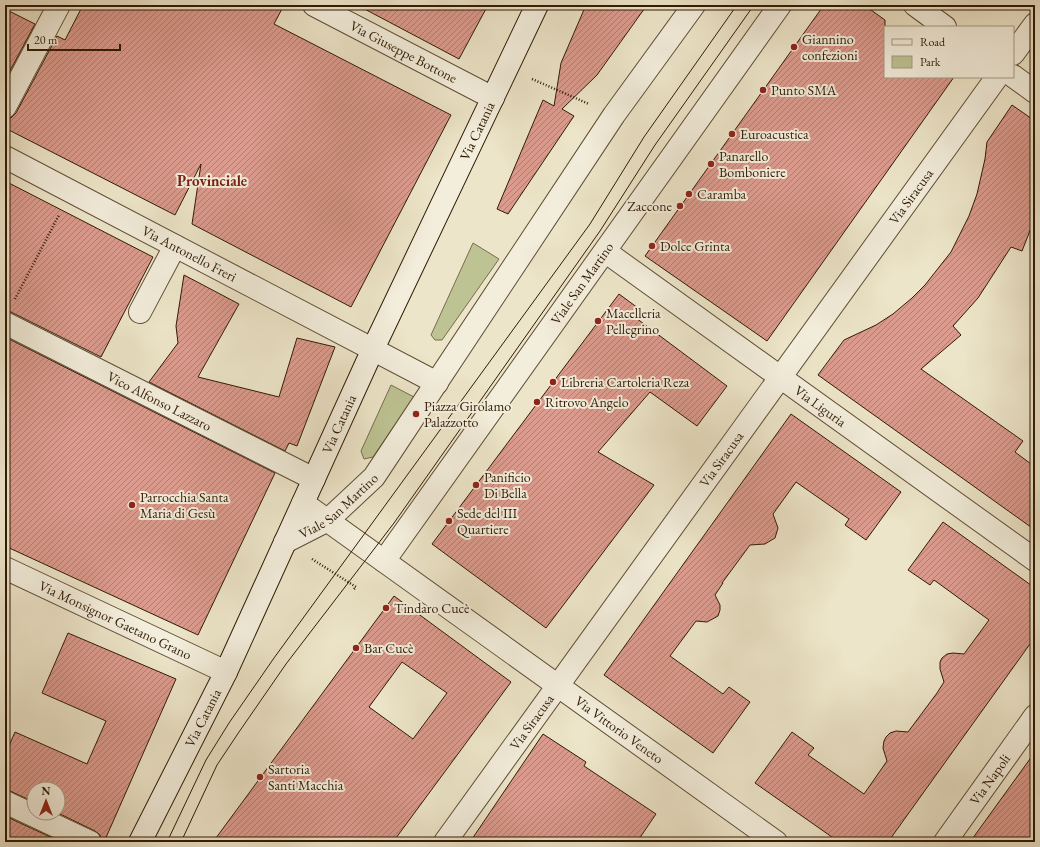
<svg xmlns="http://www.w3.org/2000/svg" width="1040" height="847" viewBox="0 0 1040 847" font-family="'EB Garamond',serif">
  <defs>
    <pattern id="building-hatch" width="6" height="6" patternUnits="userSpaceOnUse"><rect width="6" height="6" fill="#db9b8e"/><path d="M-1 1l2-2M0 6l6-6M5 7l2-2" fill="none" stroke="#b27e72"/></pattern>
  </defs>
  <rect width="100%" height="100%" fill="#ede5c9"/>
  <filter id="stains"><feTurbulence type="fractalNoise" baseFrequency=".005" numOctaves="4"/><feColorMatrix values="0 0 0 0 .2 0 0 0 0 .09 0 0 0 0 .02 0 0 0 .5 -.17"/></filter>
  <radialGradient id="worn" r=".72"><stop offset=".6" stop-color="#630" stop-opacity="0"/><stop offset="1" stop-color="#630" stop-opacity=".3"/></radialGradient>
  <g fill="#bdc393" stroke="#766e4c">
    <polygon points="473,243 499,259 442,340 435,340 431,335"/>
    <polygon points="391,385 414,397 373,457 364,459 361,451"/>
  </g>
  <g fill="url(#building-hatch)" stroke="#301a05" fill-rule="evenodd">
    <polygon points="83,5 284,5 274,24 451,115 351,307 192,224 201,164 175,215 5,128 5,119 11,118 16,113 57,36 65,40"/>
    <polygon points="357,5 488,5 459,59"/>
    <polygon points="586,5 647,5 597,75 562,109 574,116 508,214 497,209 543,100 554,106 561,63"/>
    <polygon points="824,5 864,5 885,20 885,77 954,77 767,341 645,256"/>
    <polygon points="5,9 35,24 5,80"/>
    <polygon points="1012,105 1035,121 1035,218 1022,251 1011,247 978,298 953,326 961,335 921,369 1023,441 1015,452 1035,467 1035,530 818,375 844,340 876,325 893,314 912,298 925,285 951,252 969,216 977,194 985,159 987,142"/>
    <polygon points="5,181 153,257 101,357 11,312 5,311"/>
    <polygon points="184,275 239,304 198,377 279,397 297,338 335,347 297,446 289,443 285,451 149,382 178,343 176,326"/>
    <polygon points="619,294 638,308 632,315 727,386 697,426 650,392 598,452 654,485 546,628 432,544"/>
    <polygon points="5,337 275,473 198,635 5,546"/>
    <polygon points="791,414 901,492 866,540 845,525 849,519 796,482 773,514 778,528 775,538 765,544 750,545 722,583 723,583 715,595 720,605 720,610 718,616 707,622 696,621 670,656 723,694 729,687 750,702 713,753 604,675"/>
    <polygon points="943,522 1035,588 1035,637 888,842 839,842 755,783 792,732 814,748 808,755 864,794 887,761 883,748 884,741 886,737 890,733 896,731 908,732 937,693 944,682 940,669 940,662 942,658 947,654 953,653 964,654 989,620 934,580 930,585 908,570"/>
    <path d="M394,596L511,682L393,842H213ZM402,662L447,693L413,739L369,707Z"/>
    <polygon points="68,633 176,679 104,842 102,842 100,835 95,831 58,813 58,789 34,789 34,802 10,791 5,790 5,755 15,732 87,764 106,721 42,693"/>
    <polygon points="543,734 586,762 584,766 656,814 637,842 470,842"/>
    <polygon points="1035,752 1035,842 970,842"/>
    <polygon points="5,816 61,842 5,842"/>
  </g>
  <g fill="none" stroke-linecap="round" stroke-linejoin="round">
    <g stroke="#5f4d36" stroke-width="24">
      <g id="street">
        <path id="s1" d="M314,5L493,98"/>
        <polyline points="915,5 945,27"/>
        <polyline points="1013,54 1035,24"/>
        <polyline points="1013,76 1035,92"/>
        <polyline points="5,107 59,5"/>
        <path id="s2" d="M5,157L437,383"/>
        <path id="s3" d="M606,252L1035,560"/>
        <polyline points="140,312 175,246"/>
        <path id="s4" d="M5,323L314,479"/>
        <path id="s5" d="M303,503L776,842"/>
        <path id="s6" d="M285,542L328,520L374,477L614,115L694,5"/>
        <path id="s7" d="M384,561L780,5"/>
        <path id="s8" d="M5,568L226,672"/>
        <polyline points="5,802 90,842"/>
        <path id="s9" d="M445,842L997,77"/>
        <path id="s10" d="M945,842L1035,716"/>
      </g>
    </g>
    <g stroke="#301a05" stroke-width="24">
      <g id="secondary">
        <path id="s11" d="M140,842L226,672L373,349L537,5"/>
      </g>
    </g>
    <g stroke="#301a05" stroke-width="2.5" stroke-dasharray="1 2" stroke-linecap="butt">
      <polyline points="532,79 589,104"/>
      <polyline points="15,299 59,215"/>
      <polyline points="312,559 356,587 353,590"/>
    </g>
    <use href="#street" stroke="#f3eedc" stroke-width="22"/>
    <use href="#secondary" stroke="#f3eedc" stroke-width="22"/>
    <g stroke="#301a05" stroke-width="1">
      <polyline points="167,842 206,760 229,723 274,658 590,224 644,137 737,5"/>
      <polyline points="181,842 217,765 239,732 286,664 394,523 600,231 655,145 754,5"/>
    </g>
  </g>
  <g fill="#8f2418" stroke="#f3eedc" stroke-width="1.5">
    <circle cx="794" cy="47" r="4"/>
    <circle cx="763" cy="90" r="4"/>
    <circle cx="732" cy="134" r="4"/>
    <circle cx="711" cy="164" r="4"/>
    <circle cx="689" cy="194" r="4"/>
    <circle cx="680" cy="206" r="4"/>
    <circle cx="652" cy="246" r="4"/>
    <circle cx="598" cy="321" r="4"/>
    <circle cx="553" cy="382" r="4"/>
    <circle cx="537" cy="402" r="4"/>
    <circle cx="416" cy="414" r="4"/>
    <circle cx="476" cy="485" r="4"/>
    <circle cx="132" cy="505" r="4"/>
    <circle cx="449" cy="521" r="4"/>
    <circle cx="386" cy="608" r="4"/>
    <circle cx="356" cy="648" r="4"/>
    <circle cx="260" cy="777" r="4"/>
  </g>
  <g text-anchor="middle" stroke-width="4" stroke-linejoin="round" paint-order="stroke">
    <g font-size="14" fill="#301a05" stroke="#f3eedc" text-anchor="start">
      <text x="802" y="44">Giannino<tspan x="802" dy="16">confezioni</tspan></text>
      <text x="771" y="95">Punto SMA</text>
      <text x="740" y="139">Euroacustica</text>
      <text x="719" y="161">Panarello<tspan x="719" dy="16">Bomboniere</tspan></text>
      <text x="697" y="199">Caramba</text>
      <text x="672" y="211" text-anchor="end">Zaccone</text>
      <text x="660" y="251">Dolce Grinta</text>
      <text x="606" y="318">Macelleria<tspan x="606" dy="16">Pellegrino</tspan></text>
      <text x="561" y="387">Libreria Cartoleria Reza</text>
      <text x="545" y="407">Ritrovo Angelo</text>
      <text x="424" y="411">Piazza Girolamo<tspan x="424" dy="16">Palazzotto</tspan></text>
      <text x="484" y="482">Panificio<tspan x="484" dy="16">Di Bella</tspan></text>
      <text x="140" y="502">Parrocchia Santa<tspan x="140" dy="16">Maria di Gesù</tspan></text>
      <text x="457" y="518">Sede del III<tspan x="457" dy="16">Quartiere</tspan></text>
      <text x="394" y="613">Tindaro Cucè</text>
      <text x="364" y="653">Bar Cucè</text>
      <text x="268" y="774">Sartoria<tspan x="268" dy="16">Santi Macchia</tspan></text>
    </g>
    <g font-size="14" fill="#301a05" stroke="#f3eedc">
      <text dy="5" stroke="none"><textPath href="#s1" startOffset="101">Via Giuseppe Bottone</textPath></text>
      <text dy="5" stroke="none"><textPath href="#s11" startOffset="787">Via Catania</textPath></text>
      <text dy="5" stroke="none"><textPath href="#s9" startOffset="796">Via Siracusa</textPath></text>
      <text dy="5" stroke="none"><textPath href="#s2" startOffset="208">Via Antonello Freri</textPath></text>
      <text dy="5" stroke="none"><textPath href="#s7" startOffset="341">Viale San Martino</textPath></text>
      <text dy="5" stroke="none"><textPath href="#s4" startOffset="173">Vico Alfonso Lazzaro</textPath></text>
      <text dy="5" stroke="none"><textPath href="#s3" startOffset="264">Via Liguria</textPath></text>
      <text dy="5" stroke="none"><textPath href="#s11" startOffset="463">Via Catania</textPath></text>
      <text dy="5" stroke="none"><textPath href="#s9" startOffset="472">Via Siracusa</textPath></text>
      <text dy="5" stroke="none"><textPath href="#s6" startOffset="65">Viale San Martino</textPath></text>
      <text dy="5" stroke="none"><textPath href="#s8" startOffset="122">Via Monsignor Gaetano Grano</textPath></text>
      <text dy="5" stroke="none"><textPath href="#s11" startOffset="139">Via Catania</textPath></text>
      <text dy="5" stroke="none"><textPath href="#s9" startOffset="148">Via Siracusa</textPath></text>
      <text dy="5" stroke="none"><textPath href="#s5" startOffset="389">Via Vittorio Veneto</textPath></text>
      <text dy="5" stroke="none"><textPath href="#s10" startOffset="77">Via Napoli</textPath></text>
    </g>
    <g font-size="15" font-weight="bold" fill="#7a1f14" stroke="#f3eedc">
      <text x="212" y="186">Provinciale</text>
    </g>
  </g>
  <rect width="1040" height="847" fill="none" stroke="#ede5c9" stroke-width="20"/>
  <rect x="6" y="6" width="1028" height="835" fill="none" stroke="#301a05" stroke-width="2"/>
  <rect x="10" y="10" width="1020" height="827" fill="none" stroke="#301a05"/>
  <rect x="884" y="26" width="130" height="52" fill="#f3eedc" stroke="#a59986"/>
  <rect x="892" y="39" width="20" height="6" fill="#f3eedc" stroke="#a59986"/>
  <text x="920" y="46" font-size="12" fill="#301a05">Road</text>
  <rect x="892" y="56" width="20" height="12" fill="#bdc393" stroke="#a59986"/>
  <text x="920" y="66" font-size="12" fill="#301a05">Park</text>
  <g transform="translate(46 801)"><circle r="19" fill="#f3eedc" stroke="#a59986"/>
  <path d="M0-3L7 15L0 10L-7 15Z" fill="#8f2418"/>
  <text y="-6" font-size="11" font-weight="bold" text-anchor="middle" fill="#301a05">N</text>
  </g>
  <path d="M28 44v6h92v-6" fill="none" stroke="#301a05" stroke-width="2"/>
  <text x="34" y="44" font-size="12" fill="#301a05" stroke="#f3eedc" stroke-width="3" paint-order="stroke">20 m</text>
  <rect width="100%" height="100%" filter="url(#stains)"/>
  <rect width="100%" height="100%" fill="url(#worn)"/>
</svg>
